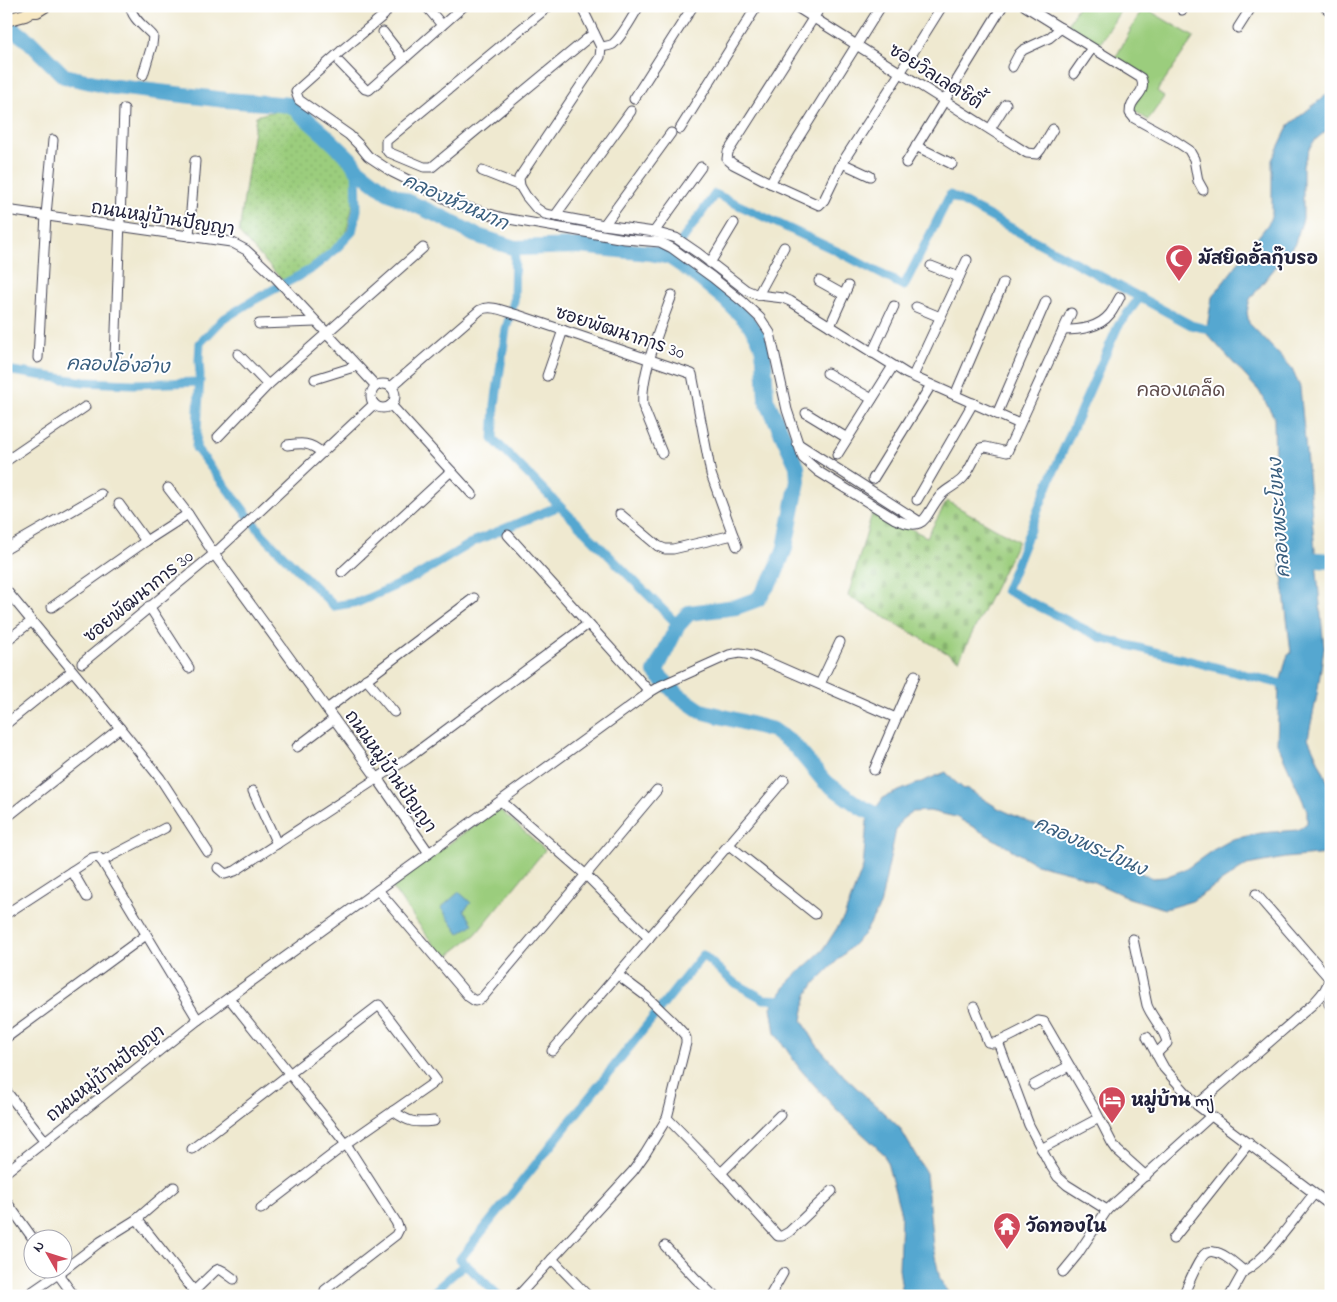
<svg xmlns="http://www.w3.org/2000/svg" width="1337" height="1302" viewBox="0 0 1337 1302" font-family="'Indie Flower','Playpen Sans Thai',sans-serif">
  <defs>
    <pattern id="cemetery-stones" width="16" height="16" patternUnits="userSpaceOnUse" patternTransform="scale(1.25)"><rect width="16" height="16" fill="#9bcd7d"/><path d="M2 7V4a2 2 0 0 1 4 0v3zM10 15v-3a2 2 0 0 1 4 0v3z" fill="#85b06d"/></pattern>
    <pattern id="garden-dots" width="8" height="8" patternUnits="userSpaceOnUse" patternTransform="scale(1.25)"><rect width="8" height="8" fill="#9bcd7d"/><path d="M2 2h.1M6 6h.1" fill="none" stroke="#85b06d" stroke-width="1.8" stroke-linecap="round"/></pattern>
  </defs>
  <rect width="100%" height="100%" fill="#fff"/>
  <filter id="ink" filterUnits="userSpaceOnUse"><feTurbulence type="fractalNoise" baseFrequency=".02" numOctaves="2"/><feDisplacementMap in="SourceGraphic" scale="10" xChannelSelector="R" yChannelSelector="G"/><feConvolveMatrix kernelMatrix="1 2 1 2 8 2 1 2 1" color-interpolation-filters="sRGB"/></filter>
  <filter id="wash" filterUnits="userSpaceOnUse"><feTurbulence type="fractalNoise" baseFrequency=".0096" numOctaves="4" result="noise"/><feDisplacementMap in="SourceGraphic" scale="20" xChannelSelector="R" yChannelSelector="G"/><feGaussianBlur stdDeviation="1.12" result="paint"/><feColorMatrix in="noise" values="0 0 0 0 0 0 0 0 0 0 0 0 0 0 0 0 0 1.4 0 .05"/><feComposite in="paint" operator="in"/></filter>
  <g filter="url(#wash)">
    <rect width="100%" height="100%" fill="#efe9d0"/>
    <g fill="#9bcd7d" stroke="#5e785c">
      <polygon points="1078,6 1123,6 1099,46 1066,28"/>
      <polygon points="1143,7 1194,37 1157,91 1164,97 1148,120 1132,109 1148,80 1116,57"/>
      <polygon points="498,808 545,850 476,934 444,959 391,886"/>
    </g>
    <polygon fill="url(#cemetery-stones)" stroke="#5e785c" points="947,501 1018,541 959,660 848,596 873,510 927,537"/>
    <polygon fill="url(#garden-dots)" stroke="#5e785c" points="286,108 325,135 356,173 352,209 345,239 286,284 239,233 256,116"/>
    <g fill="#55a7d0" stroke="#3c6486">
      <polygon points="1331,91 1331,127 1315,140 1310,147 1303,165 1303,219 1295,243 1250,299 1247,312 1249,323 1291,367 1300,387 1324,648 1317,695 1308,738 1331,789 1331,850 1328,854 1285,858 1247,865 1192,901 1165,909 1129,898 1076,874 1036,864 956,817 929,811 912,812 901,820 896,830 880,906 865,933 815,983 807,995 802,1020 816,1044 844,1076 900,1128 926,1173 933,1247 940,1279 950,1296 906,1296 902,1288 899,1269 901,1214 885,1155 835,1108 800,1069 775,1033 771,1007 790,980 823,950 844,917 863,867 867,821 873,812 884,797 946,772 953,780 964,789 966,788 998,808 1152,878 1165,877 1186,869 1213,850 1233,839 1261,833 1298,830 1307,823 1307,810 1277,743 1279,687 1286,660 1288,655 1291,653 1276,523 1274,417 1259,391 1206,333 1212,297 1268,224 1272,214 1272,160 1289,125"/>
      <polygon points="459,892 471,903 464,910 473,924 459,934 441,908"/>
    </g>
    <g fill="none" stroke-linecap="round" stroke-linejoin="round">
      <g stroke="#55a7d0" stroke-width="9">
        <polyline points="356,168 357,210 352,232 335,250 310,270 254,300 222,320 200,343 199,360 200,375 196,448 263,535 334,606 359,602 415,577 475,541 559,506"/>
        <polyline points="515,248 514,301 506,329 495,405 493,439 678,625"/>
        <polyline points="670,257 715,194 839,252 904,286 950,195 1191,325 1218,332"/>
        <polyline points="1140,297 1118,326 1050,480 1006,590 1104,639 1290,686"/>
        <polyline points="6,370 84,382 133,384 200,382"/>
        <polyline points="425,1296 431,1294 465,1264"/>
        <polyline points="499,1296 460,1259 703,955 733,982 764,999 787,1000"/>
      </g>
      <g stroke="#55a7d0" stroke-width="16">
        <polyline points="6,24 29,41 64,76 108,86 226,100 291,105 325,135 350,159 356,168 387,192 444,218 475,235 515,248 579,246 650,253 670,257 691,271 725,299 748,322 757,335 762,346 764,358 766,399 797,466 798,481 785,548 774,576 758,599 736,607 689,613 678,625 655,672 678,695 701,711 773,730 794,745 824,781 859,806 883,818"/>
        <polyline points="1302,559 1331,561"/>
      </g>
    </g>
  </g>
  <g filter="url(#ink)">
    <g fill="none" stroke-linecap="round" stroke-linejoin="round">
      <g stroke="#414051" stroke-width="11">
        <g id="street">
          <path d="M131,6C130,17 146,28 153,36L152,45L143,75"/>
          <path d="M385,6L386,12L384,15L341,51L296,91L297,95L299,100L349,135L359,145L368,156L392,172L456,204L503,218L625,239L660,242L672,248L712,277L743,302L760,318L770,333L787,410L803,458L819,472L895,519C928,534 924,514 941,495C948,488 957,485 963,478C971,469 974,457 981,448L986,447L1007,452L1071,313"/>
          <polyline points="426,6 442,25"/>
          <polyline points="549,6 386,141 386,149 388,152 424,167 432,167 594,33"/>
          <polyline points="581,6 601,47 600,57 519,178 520,186 526,196 536,208 545,214 604,225 654,232 676,238 698,253 746,290 758,295 783,298 790,301 907,374 1015,422"/>
          <polyline points="795,6 1027,153 1037,154 1041,149 1053,129"/>
          <polyline points="821,6 728,152 727,159 733,164 770,183 819,205 824,200 842,163 900,73 942,6"/>
          <path d="M1025,6L1141,78C1148,95 1129,97 1130,113L1134,118L1174,140L1189,150L1194,159L1198,181L1203,190"/>
          <polyline points="1324,6 1331,12"/>
          <polyline points="1182,10 1184,6"/>
          <polyline points="1238,28 1252,6"/>
          <polyline points="383,32 404,59"/>
          <path d="M601,47C606,46 610,46 613,44C622,37 633,16 639,6"/>
          <polyline points="340,63 365,89 369,90 464,6"/>
          <polyline points="1012,67 1019,54 1023,50 1049,38 1061,28"/>
          <polyline points="1074,74 1092,48"/>
          <polyline points="634,99 693,6"/>
          <polyline points="680,129 757,6"/>
          <polyline points="990,129 1006,104"/>
          <polyline points="916,146 952,164"/>
          <polyline points="842,163 870,176"/>
          <polyline points="906,163 1002,7"/>
          <polyline points="482,171 520,186"/>
          <polyline points="770,183 881,6"/>
          <polyline points="6,210 231,242 246,250 273,275 376,386"/>
          <polyline points="555,216 631,111"/>
          <polyline points="604,225 671,133"/>
          <polyline points="654,232 701,167"/>
          <polyline points="189,236 195,161"/>
          <polyline points="710,263 734,223"/>
          <polyline points="931,266 959,277"/>
          <polyline points="819,281 844,295"/>
          <polyline points="758,295 784,247"/>
          <polyline points="916,307 940,317"/>
          <polyline points="259,324 316,322"/>
          <polyline points="830,326 848,286"/>
          <path d="M1063,330C1080,330 1099,328 1110,314C1114,309 1117,302 1120,297"/>
          <polyline points="872,353 894,306"/>
          <polyline points="238,354 268,385"/>
          <polyline points="38,358 46,215 53,140"/>
          <polyline points="115,359 124,109"/>
          <polyline points="827,373 872,399"/>
          <polyline points="547,376 563,330"/>
          <polyline points="913,376 967,260"/>
          <polyline points="315,379 357,366"/>
          <circle cx="383" cy="396" r="12"/>
          <path d="M391,387L480,310C491,304 506,312 518,315L692,374L711,474L737,546"/>
          <polyline points="955,395 1003,283"/>
          <polyline points="391,405 472,494"/>
          <polyline points="806,413 847,438"/>
          <polyline points="997,414 1046,301"/>
          <polyline points="218,437 268,385 423,248"/>
          <polyline points="797,443 920,522"/>
          <path d="M287,445C302,443 310,442 322,453"/>
          <path d="M662,453L643,406C640,375 661,325 672,295"/>
          <polyline points="837,455 893,366"/>
          <polyline points="6,461 85,407"/>
          <polyline points="873,479 931,385"/>
          <polyline points="917,500 973,403"/>
          <polyline points="119,504 146,541"/>
          <polyline points="620,514 658,546 665,549 673,549 733,535"/>
          <polyline points="508,535 650,692"/>
          <polyline points="6,549 101,494"/>
          <polyline points="342,572 451,471"/>
          <polyline points="6,590 120,728 160,778 208,852"/>
          <polyline points="149,606 189,668"/>
          <polyline points="52,607 146,541 188,514"/>
          <polyline points="6,641 32,621"/>
          <polyline points="82,663 214,554 188,514 168,488"/>
          <polyline points="366,679 394,712"/>
          <polyline points="820,684 840,642"/>
          <polyline points="327,709 474,598"/>
          <polyline points="6,724 72,671"/>
          <polyline points="297,747 334,719"/>
          <polyline points="874,770 915,675"/>
          <polyline points="253,791 277,844"/>
          <polyline points="501,801 586,875 649,938"/>
          <polyline points="6,818 120,728"/>
          <polyline points="729,845 815,914"/>
          <polyline points="429,853 650,692 660,686 729,655 740,653 752,655 896,718"/>
          <polyline points="102,861 165,828"/>
          <polyline points="218,868 225,874 235,871 407,759 588,624"/>
          <polyline points="72,871 87,897"/>
          <polyline points="378,890 469,997 475,1001 482,998 657,790"/>
          <polyline points="6,914 92,858 98,857 102,861 198,1020"/>
          <path d="M1133,939L1147,1005C1151,1017 1166,1031 1167,1043L1156,1054"/>
          <polyline points="229,998 346,1144 396,1222 399,1229 396,1235 325,1290"/>
          <polyline points="1329,1004 1331,1006"/>
          <path d="M974,1007L988,1042C989,1042 991,1043 992,1043C998,1044 1032,1025 1038,1021L1044,1022L1094,1108L1112,1143L1117,1150L1146,1176"/>
          <polyline points="1147,1037 1164,1068 1197,1105 1331,1206"/>
          <polyline points="6,1038 146,935"/>
          <polyline points="998,1042 1029,1125 1049,1163 1058,1177 1067,1185 1107,1210 1211,1116"/>
          <polyline points="552,1051 784,780"/>
          <polyline points="1034,1085 1069,1066"/>
          <polyline points="6,1091 45,1141"/>
          <path d="M1197,1105L1313,1004C1320,996 1328,989 1329,978L1256,894"/>
          <path d="M393,1111C410,1123 414,1123 434,1121"/>
          <polyline points="667,1118 721,1173 778,1236 782,1236 789,1232 832,1191"/>
          <polyline points="192,1149 379,1005 436,1080 432,1084 346,1144 261,1209"/>
          <polyline points="1041,1149 1099,1118"/>
          <polyline points="6,1172 198,1020 429,853 377,778 214,554 374,404"/>
          <polyline points="721,1173 780,1115"/>
          <polyline points="6,1201 34,1240"/>
          <polyline points="137,1219 198,1296"/>
          <polyline points="1173,1239 1249,1143"/>
          <polyline points="665,1246 696,1279 714,1296"/>
          <polyline points="552,1259 588,1296"/>
          <path d="M1244,1271C1267,1260 1297,1214 1314,1194"/>
          <polyline points="1063,1272 1077,1255 1107,1210"/>
          <polyline points="26,1296 58,1274 56,1271"/>
          <polyline points="74,1296 58,1274 100,1242 137,1219 174,1187"/>
          <polyline points="189,1296 215,1271 219,1269 223,1271 234,1279"/>
          <polyline points="518,1296 633,1171 645,1154 667,1118 686,1043 686,1038 684,1034 673,1022 646,996 618,975"/>
          <polyline points="770,1296 783,1273"/>
          <path d="M1183,1296C1187,1287 1199,1257 1206,1253C1208,1252 1211,1251 1214,1252C1225,1253 1236,1265 1244,1271L1230,1296"/>
        </g>
      </g>
      <g stroke="#414051" stroke-width="14">
        <g id="secondary">
          <polyline points="33,6 32,11 37,11 45,6"/>
          <polyline points="6,20 25,15 32,11"/>
        </g>
      </g>
      <use href="#street" stroke="#fff" stroke-width="9"/>
      <use href="#secondary" stroke="#f7e8c3" stroke-width="12"/>
    </g>
  </g>
  <defs>
    <g id="mosque-pin" transform="scale(1.4375)"><path d="M0 17L-7.5 6A9.5 9.5 0 1 1 7.5 6Z" fill="#d1495b" stroke="#fff"/><path d="M3.5-4.9A6 6 0 1 0 3.5 4.9A5 5 0 1 1 3.5-4.9Z" fill="#fff"/></g>
    <g id="hotel-pin" transform="scale(1.4375)"><path d="M0 17L-7.5 6A9.5 9.5 0 1 1 7.5 6Z" fill="#d1495b" stroke="#fff"/><path d="M-6-4.5h1.5V1H6V5H4.5V3h-9V5H-6ZM-4 0a1.8 1.8 0 1 1 3.6 0ZM.5 0V-2.5h3Q6-2.5 6 0Z" fill="#fff"/></g>
    <g id="temple-pin" transform="scale(1.4375)"><path d="M0 17L-7.5 6A9.5 9.5 0 1 1 7.5 6Z" fill="#d1495b" stroke="#fff"/><path d="M0-6L5-2H3V0L6.5 2.5H4V6H1.5V3h-3V6H-4V2.5H-6.5L-3 0V-2H-5Z" fill="#fff"/></g>
  </defs>
  <g fill-rule="evenodd">
    <use href="#mosque-pin" x="1179" y="258"/>
    <use href="#hotel-pin" x="1112" y="1100"/>
    <use href="#temple-pin" x="1007" y="1226"/>
  </g>
  <g text-anchor="middle" stroke-width="4" stroke-linejoin="round" paint-order="stroke">
    <g font-size="18" fill="#22223b" stroke="#fff">
      <text transform="translate(936 76) rotate(32)" y="6">ซอยวิลเลตซิตี้</text>
      <text transform="translate(163 218) rotate(9)" y="6">ถนนหมู่บ้านปัญญา</text>
      <text transform="translate(620 332) rotate(18)" y="6">ซอยพัฒนาการ 30</text>
      <text transform="translate(138 596) rotate(-39)" y="6">ซอยพัฒนาการ 30</text>
      <text transform="translate(391 771) rotate(55)" y="6">ถนนหมู่บ้านปัญญา</text>
      <text transform="translate(105 1073) rotate(-38)" y="6">ถนนหมู่บ้านปัญญา</text>
    </g>
    <g font-size="18" font-weight="bold" fill="#22223b" stroke="#fff" text-anchor="start">
      <text x="1198" y="264">มัสยิดอั้ลกุ๊บรอ</text>
      <text x="1131" y="1106">หมู่บ้าน mj</text>
      <text x="1026" y="1232">วัดทองใน</text>
    </g>
    <g font-size="19" font-style="italic" fill="#395e7e" stroke="#fff">
      <text transform="translate(456 201) rotate(24)" y="7">คลองหัวหมาก</text>
      <text transform="translate(118 364) rotate(2)" y="7">คลองโอ่งอ่าง</text>
      <text transform="translate(1278 518) rotate(-94)" y="7">คลองพระโขนง</text>
      <text transform="translate(1091 845) rotate(24)" y="7">คลองพระโขนง</text>
    </g>
    <g font-size="19" fill="#5f4d4c" stroke="#fff">
      <text x="1181" y="396">คลองเคล็ด</text>
    </g>
  </g>
  <rect width="1337" height="1302" fill="none" stroke="#fff" stroke-width="25"/>
  <g transform="translate(48 1254) rotate(309)"><circle r="24" fill="#ffffff" stroke="#a7a7b1"/>
  <path d="M0-4L9 19L0 12L-9 19Z" fill="#d1495b"/>
  <text y="-8" font-size="14" font-weight="bold" text-anchor="middle" fill="#22223b">N</text>
  </g>
</svg>
